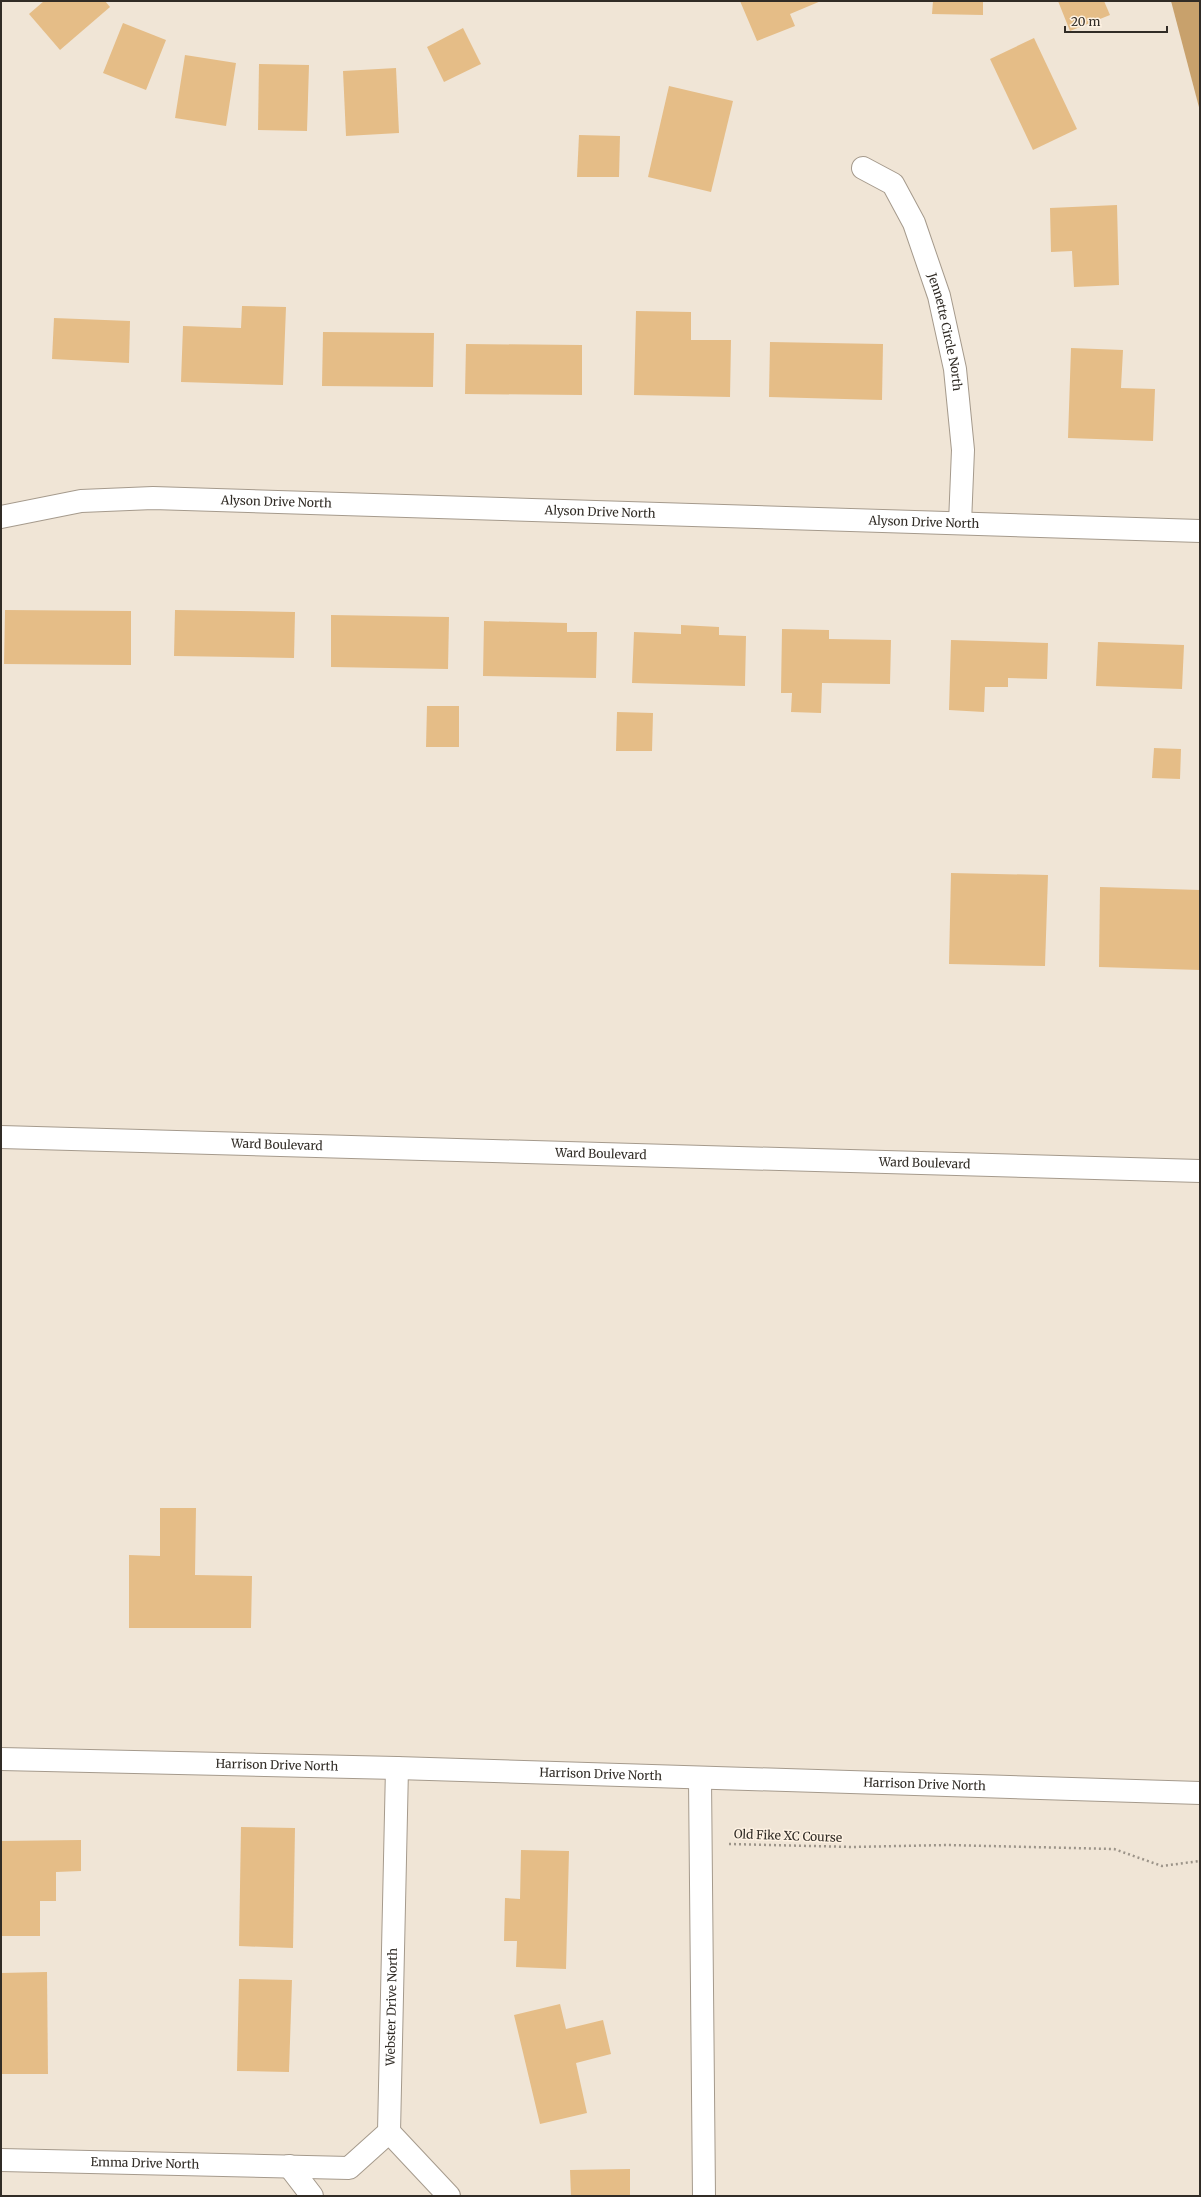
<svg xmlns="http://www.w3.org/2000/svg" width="1201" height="2197" viewBox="0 0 1201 2197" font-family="Merriweather,serif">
  <rect width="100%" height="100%" fill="#f0e5d6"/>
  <polygon fill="#c8a16c" points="1171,1 1200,1 1200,111"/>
  <g fill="#e5bd87">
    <polygon points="44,1 105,1 110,7 60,50 29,14"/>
    <polygon points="740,1 821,1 790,14 795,26 757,41"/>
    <polygon points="933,1 983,1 983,15 932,14"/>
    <polygon points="1058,1 1104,1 1110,15 1070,31"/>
    <polygon points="123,23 166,40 146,90 103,73"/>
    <polygon points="463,28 481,64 444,82 427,47"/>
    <polygon points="1034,38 1077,129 1033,150 990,59"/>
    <polygon points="185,55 236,63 226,126 175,118"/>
    <polygon points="259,64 309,65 307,131 258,130"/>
    <polygon points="396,68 399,133 346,136 343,71"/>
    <polygon points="669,86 733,101 711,192 648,177"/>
    <polygon points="579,135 620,136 619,177 577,177"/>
    <polygon points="1117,205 1119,285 1074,287 1072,251 1051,252 1050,208"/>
    <polygon points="242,306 286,307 283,385 181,382 183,326 241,328"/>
    <polygon points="636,311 691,312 691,340 731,340 730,397 634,395"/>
    <polygon points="54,318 130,321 129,363 52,359"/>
    <polygon points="323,332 434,333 433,387 322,386"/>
    <polygon points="770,342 883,344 882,400 769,397"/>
    <polygon points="466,344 582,345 582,395 465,394"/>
    <polygon points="1071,348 1123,350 1121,388 1155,389 1153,441 1068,438"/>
    <polygon points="5,610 131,611 131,665 4,664"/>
    <polygon points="175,610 295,612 294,658 174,656"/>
    <polygon points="331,615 449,617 448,669 331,667"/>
    <polygon points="484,621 567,623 567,632 597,632 596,678 483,676"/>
    <polygon points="681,625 719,627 719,635 746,636 745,686 632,683 634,632 681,634"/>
    <polygon points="782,629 829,630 829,639 891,640 890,684 822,683 821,713 791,712 792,693 781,693"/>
    <polygon points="951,640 1048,643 1047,679 1008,678 1008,687 985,687 984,712 949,710"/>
    <polygon points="1098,642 1184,645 1182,689 1096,686"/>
    <polygon points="427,706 459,706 459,747 426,747"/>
    <polygon points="617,712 653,713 652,751 616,751"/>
    <polygon points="1154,748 1181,749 1180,779 1152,778"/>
    <polygon points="951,873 1048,875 1045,966 949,964"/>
    <polygon points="1100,887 1200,890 1200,970 1099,967"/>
    <polygon points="160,1508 196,1508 195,1575 252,1576 251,1628 129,1628 129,1555 160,1556"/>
    <polygon points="241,1827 295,1828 293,1948 239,1946"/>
    <polygon points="81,1840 81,1871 56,1872 56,1901 40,1901 40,1936 1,1936 1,1841"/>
    <polygon points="521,1850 569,1851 566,1969 516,1967 517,1941 504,1941 505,1898 520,1899"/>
    <polygon points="47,1972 48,2074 1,2074 1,1973"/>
    <polygon points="239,1979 292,1980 289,2072 237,2071"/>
    <polygon points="560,2004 566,2029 603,2020 611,2054 576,2063 587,2113 540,2124 514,2015"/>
    <polygon points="630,2169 630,2196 571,2196 570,2170"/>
  </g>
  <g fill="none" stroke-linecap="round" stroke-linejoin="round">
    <g stroke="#a59a8c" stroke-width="24">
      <g id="minor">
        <path id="s1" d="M863,168L893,184L914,223L939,296L955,369L963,450L960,523"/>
        <path id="s2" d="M1,517L81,501L153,498L1200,531"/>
        <path id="s3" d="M1,1759L397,1768L1200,1793"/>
        <polyline points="700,1779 704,2196"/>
        <polyline points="389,2132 449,2196"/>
        <path id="s4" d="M1,2160L349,2168L389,2132L397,1768"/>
        <polyline points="289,2166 312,2196"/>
      </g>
    </g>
    <g stroke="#a59a8c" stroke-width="24">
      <g id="major">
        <path id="s5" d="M1,1137L1200,1171"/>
      </g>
    </g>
    <polyline stroke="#9c9489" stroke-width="2.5" stroke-dasharray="2 3" stroke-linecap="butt" points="729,1844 852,1847 947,1845 1114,1849 1162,1866 1200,1861"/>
    <use href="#minor" stroke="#fff" stroke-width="22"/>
    <use href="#major" stroke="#fff" stroke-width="22"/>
  </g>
  <g text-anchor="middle" stroke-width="3" stroke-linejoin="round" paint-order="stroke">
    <g font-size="12" fill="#312c26" stroke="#fef2e3">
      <text dy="4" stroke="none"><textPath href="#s1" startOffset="192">Jennette Circle North</textPath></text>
      <text dy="4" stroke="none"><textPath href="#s2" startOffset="277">Alyson Drive North</textPath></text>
      <text dy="4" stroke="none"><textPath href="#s2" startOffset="601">Alyson Drive North</textPath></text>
      <text dy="4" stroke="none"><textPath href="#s2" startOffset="925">Alyson Drive North</textPath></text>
      <text dy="4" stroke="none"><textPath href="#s5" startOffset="276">Ward Boulevard</textPath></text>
      <text dy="4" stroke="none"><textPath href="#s5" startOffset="600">Ward Boulevard</textPath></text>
      <text dy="4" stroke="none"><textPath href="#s5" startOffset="924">Ward Boulevard</textPath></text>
      <text dy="4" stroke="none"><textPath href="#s3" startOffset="276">Harrison Drive North</textPath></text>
      <text dy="4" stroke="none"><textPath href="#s3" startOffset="600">Harrison Drive North</textPath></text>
      <text dy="4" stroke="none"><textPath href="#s3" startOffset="924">Harrison Drive North</textPath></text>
      <text transform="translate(788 1836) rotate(2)" y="4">Old Fike XC Course</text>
      <text dy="4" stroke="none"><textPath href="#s4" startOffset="527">Webster Drive North</textPath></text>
      <text dy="4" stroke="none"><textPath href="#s4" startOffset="144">Emma Drive North</textPath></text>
    </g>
  </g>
  <rect width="1201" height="2197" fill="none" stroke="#312c26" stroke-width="4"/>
  <path d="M1065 26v6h102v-6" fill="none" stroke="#312c26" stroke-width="2"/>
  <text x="1071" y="26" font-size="12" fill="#312c26" stroke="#fef2e3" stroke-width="3" paint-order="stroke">20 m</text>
</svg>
